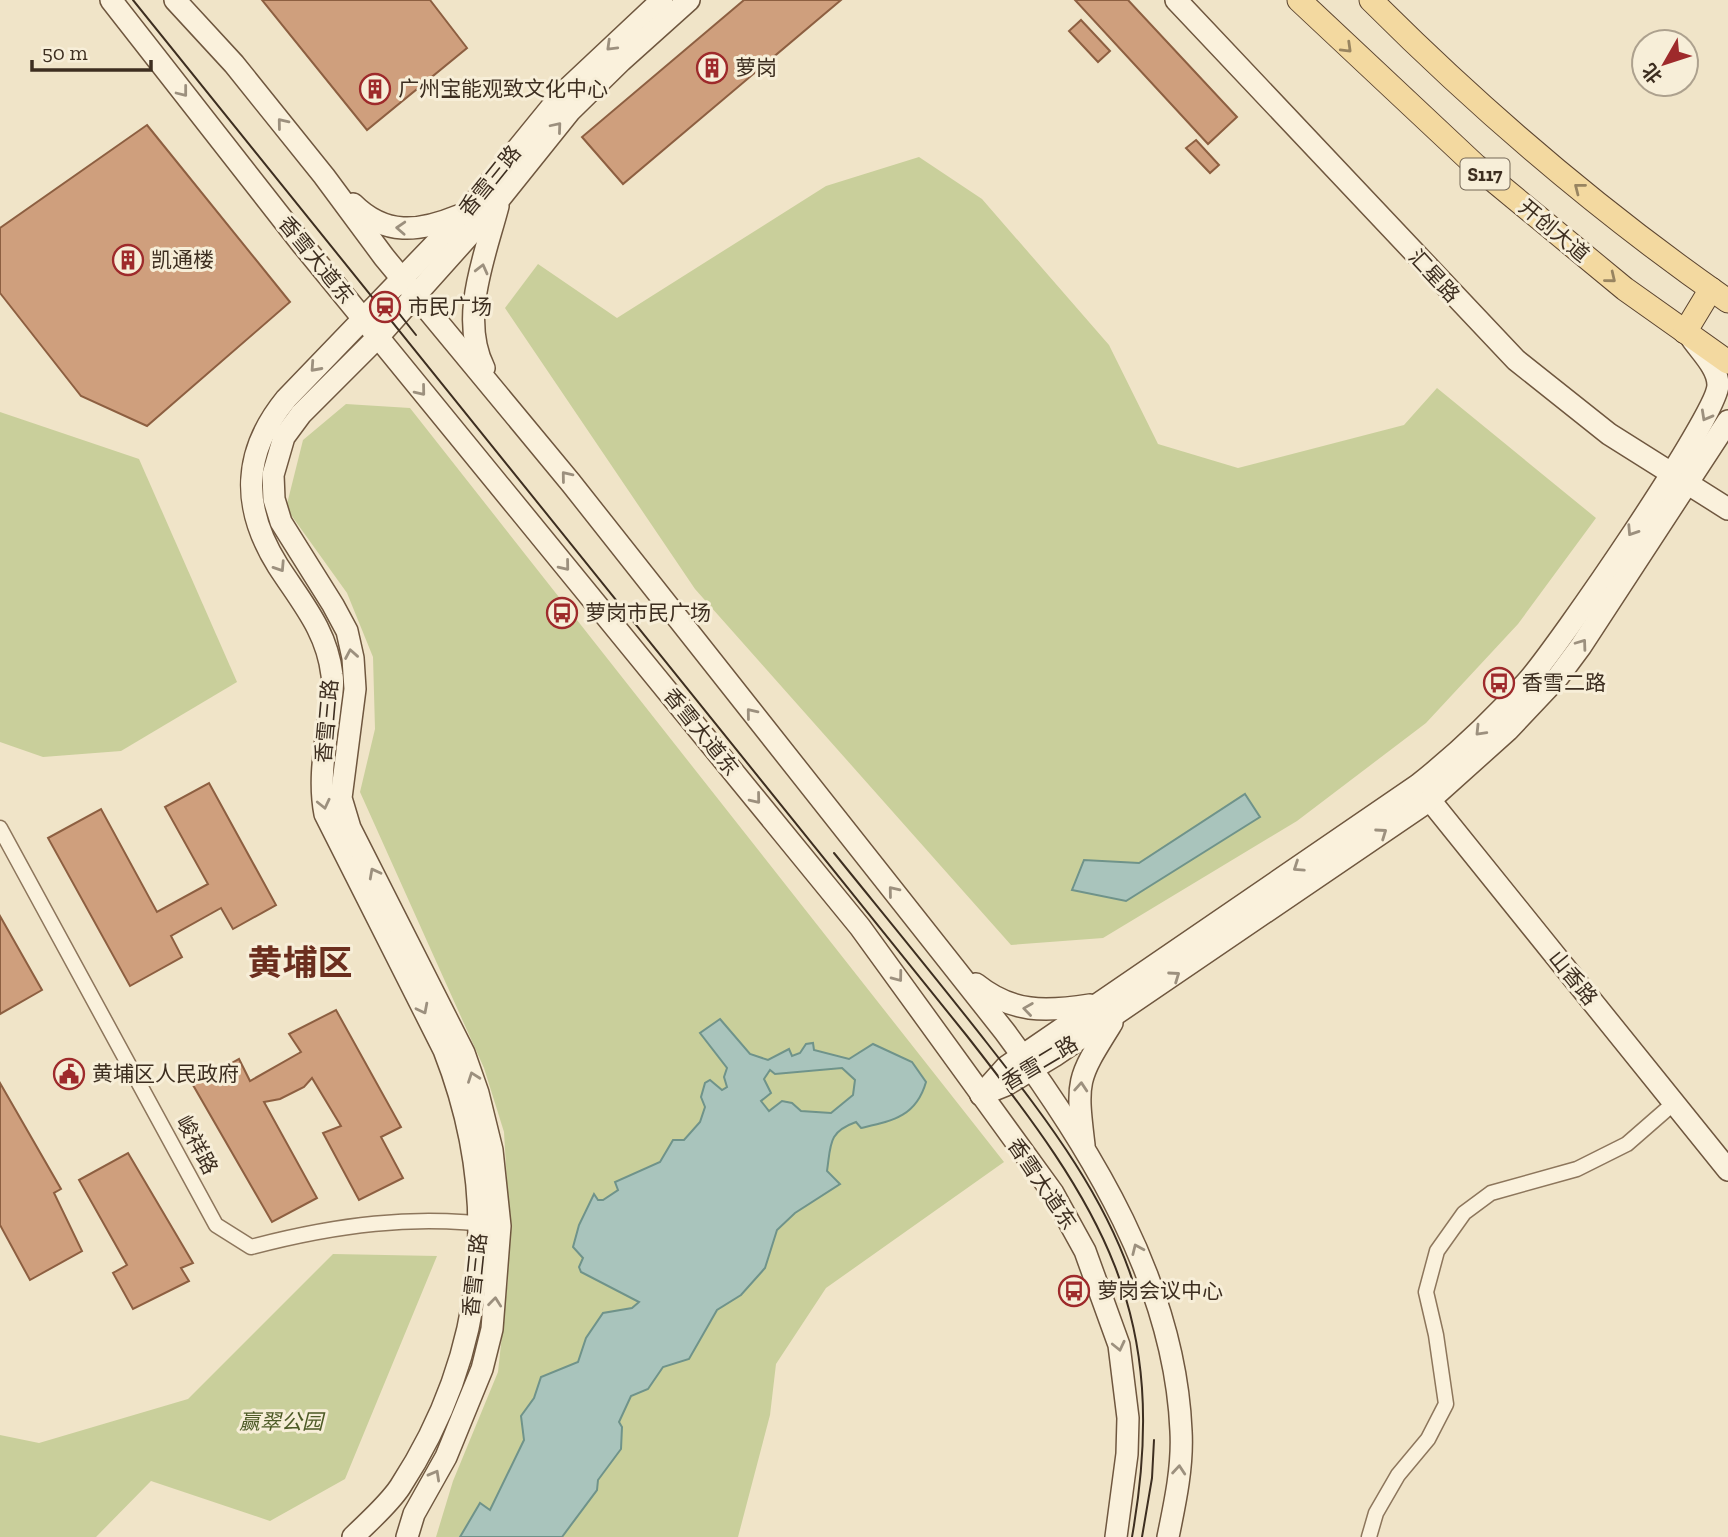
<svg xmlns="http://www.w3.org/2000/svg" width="1728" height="1537" viewBox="0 0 1728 1537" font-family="'Zilla Slab','Noto Sans SC',serif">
  <rect width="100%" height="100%" fill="#f0e4c8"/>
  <g fill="#c9cf9b">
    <polygon points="919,157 982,199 1109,345 1158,444 1238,468 1404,425 1437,388 1596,518 1518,624 1426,723 1297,821 1103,938 1011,945 695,589 505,308 538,264 617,318 826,186"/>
    <polygon points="346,404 410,408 1004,1162 826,1288 776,1364 770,1415 738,1537 436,1537 453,1481 498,1372 508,1279 508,1200 504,1132 484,1068 360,792 375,729 373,657 347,593 286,508 303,440"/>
    <polygon points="0,412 139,459 237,682 121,751 43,757 0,742"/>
    <polygon points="333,1254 437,1256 345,1479 270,1521 151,1481 96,1537 0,1537 0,1435 39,1443 188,1399"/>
  </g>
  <g fill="#a9c4bc" stroke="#6f938a" stroke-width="2" fill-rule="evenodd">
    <polygon points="1245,794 1260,817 1126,901 1072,890 1084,860 1139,863"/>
    <path d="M720,1019L750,1054L768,1060L789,1049L792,1056L800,1053L806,1044L813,1043L814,1050L849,1059L873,1044L912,1062L926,1082C916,1117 892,1121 861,1128L856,1122C828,1132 831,1144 827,1171L840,1184L795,1213L777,1230L765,1268L741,1295L717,1310L689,1359L663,1367L648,1389L631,1396L619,1422L622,1427L621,1449L598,1480L597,1490L562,1537H460L480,1503L490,1510L524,1440L521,1416L534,1398L541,1377L578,1362L586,1338L603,1313L632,1308L639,1302L581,1272L579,1267L583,1258L573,1247L579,1225L594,1194L598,1200H603L618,1190L615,1182L660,1162L673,1140H684L700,1122L705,1107L701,1097L705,1083L710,1080L722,1090L727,1087L724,1077L727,1068L700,1033ZM842,1068L855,1080L853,1095L831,1113L801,1111L792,1103L782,1101L769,1111L761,1101L771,1093L764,1079L770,1070L775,1074Z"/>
  </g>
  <g fill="#cf9f7d" stroke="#8d5f41" stroke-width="2">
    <polygon points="262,0 430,0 467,48 367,130"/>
    <polygon points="744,0 841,0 623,184 582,137"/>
    <polygon points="1075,0 1128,0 1237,117 1208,144"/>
    <polygon points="1081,20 1110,51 1098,62 1069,31"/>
    <polygon points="147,125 290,302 147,426 81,396 0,293 0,228"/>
    <polygon points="1196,140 1219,165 1210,173 1186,148"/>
    <polygon points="209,783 276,905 233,929 221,908 171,936 182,957 130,986 48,838 101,809 157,912 208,884 165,807"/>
    <polygon points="0,916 42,990 0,1014"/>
    <polygon points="336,1010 401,1127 381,1137 403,1178 359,1200 323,1133 341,1126 312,1078 304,1087 280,1099 264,1102 317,1198 272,1222 193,1085 239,1059 250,1081 301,1052 289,1034"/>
    <polygon points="0,1083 61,1189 54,1193 82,1251 30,1280 0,1225"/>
    <polygon points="128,1153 193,1263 181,1268 189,1281 133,1309 113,1273 127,1265 79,1180"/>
  </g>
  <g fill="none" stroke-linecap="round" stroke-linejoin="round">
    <g stroke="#8d765c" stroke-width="17">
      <g id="street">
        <path d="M0,828L216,1225L251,1247C335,1225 414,1214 500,1226"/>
        <polyline points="1369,1537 1376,1513 1398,1475 1428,1439 1446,1404 1436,1335 1426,1292 1437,1251 1464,1213 1491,1193 1577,1169 1627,1144 1674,1103"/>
      </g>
    </g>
    <g stroke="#6f573f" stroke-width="24">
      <g id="secondary">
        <polyline points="111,0 302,244 860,927 1053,1193 1085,1251 1119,1345 1128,1418 1127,1454 1116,1537"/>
        <path d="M175,0L234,64L324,176L384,257L571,483L1005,1032C1091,1148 1175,1284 1181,1431C1183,1466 1175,1503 1168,1537"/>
        <polyline points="1176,0 1516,360 1609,434 1728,509"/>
        <path d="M353,204C385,236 419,232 458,216"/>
        <path d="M484,368C459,318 485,256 498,206"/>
        <polyline points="1421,789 1728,1170"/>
        <path d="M976,984C1012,1013 1045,1012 1090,1005"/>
        <path d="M981,1095L1006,1067L1418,785C1457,754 1493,720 1526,683C1556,650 1718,415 1718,385C1718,368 1701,352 1692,339"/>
        <polyline points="981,1095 1006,1085 1054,1056 1430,800 1508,730 1558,677 1581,646 1728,421"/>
        <path d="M1084,1145C1076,1079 1077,1079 1112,1023"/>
        <path d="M353,1537C368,1522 388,1505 400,1487C488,1352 502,1198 444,1050L325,814C318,778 326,743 330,707C331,697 334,685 332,675C327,631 302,603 278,566C241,507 242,453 286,399L466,212L563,93L662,0"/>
        <polyline points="407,1537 414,1514 446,1457 482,1369 492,1329 500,1226 492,1150 478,1093 464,1053 350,828 341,798 355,689 353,658 347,631 333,605 281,522 274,499 273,475 284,437 301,414 378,337 481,222 570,111 621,61 689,0"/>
      </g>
    </g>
    <g stroke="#5b4430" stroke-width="25">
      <g id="primary">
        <polyline points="1299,0 1476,166 1625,289 1728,362"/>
        <path d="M1371,0C1481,110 1600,212 1728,301"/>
        <polyline points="1685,332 1711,289"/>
      </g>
    </g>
    <use href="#street" stroke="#faf1dc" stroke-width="14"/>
    <use href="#secondary" stroke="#faf1dc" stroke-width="21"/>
    <use href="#primary" stroke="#f3d9a0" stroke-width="23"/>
    <g stroke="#3d2e20" stroke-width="2">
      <path d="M133,0L967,1036C1101,1207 1172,1311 1132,1537"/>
      <polyline points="386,297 416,335"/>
      <path d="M834,853C885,916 937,979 987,1043C1048,1121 1111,1202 1138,1298"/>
      <polyline points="1142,1537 1152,1478 1154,1440"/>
    </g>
  </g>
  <defs><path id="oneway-chevron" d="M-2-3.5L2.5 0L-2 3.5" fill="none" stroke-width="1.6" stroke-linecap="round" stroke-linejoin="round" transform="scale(1.75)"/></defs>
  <g stroke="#9c907e">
    <use href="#oneway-chevron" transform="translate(611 46) rotate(136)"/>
    <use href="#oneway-chevron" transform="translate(183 92) rotate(52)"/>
    <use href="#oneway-chevron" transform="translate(282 123) rotate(-129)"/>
    <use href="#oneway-chevron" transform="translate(557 127) rotate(-50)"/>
    <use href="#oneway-chevron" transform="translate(401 228) rotate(-177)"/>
    <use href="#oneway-chevron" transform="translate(482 269) rotate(-76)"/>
    <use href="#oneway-chevron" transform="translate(315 367) rotate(132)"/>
    <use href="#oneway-chevron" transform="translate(421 391) rotate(51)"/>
    <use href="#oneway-chevron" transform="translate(1706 416) rotate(119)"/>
    <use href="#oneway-chevron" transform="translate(566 476) rotate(-129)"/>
    <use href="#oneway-chevron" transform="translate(1632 531) rotate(123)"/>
    <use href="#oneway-chevron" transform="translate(565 566) rotate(51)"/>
    <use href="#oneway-chevron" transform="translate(280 567) rotate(57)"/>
    <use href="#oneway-chevron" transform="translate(1582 644) rotate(-54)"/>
    <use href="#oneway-chevron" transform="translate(351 654) rotate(-100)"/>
    <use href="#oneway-chevron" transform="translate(751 713) rotate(-129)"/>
    <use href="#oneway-chevron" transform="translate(1480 731) rotate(134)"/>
    <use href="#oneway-chevron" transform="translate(756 799) rotate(51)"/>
    <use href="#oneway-chevron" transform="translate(324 804) rotate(77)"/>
    <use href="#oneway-chevron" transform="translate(1382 833) rotate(-35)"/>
    <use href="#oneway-chevron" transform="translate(1298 867) rotate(146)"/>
    <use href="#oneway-chevron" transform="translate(374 873) rotate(-118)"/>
    <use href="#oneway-chevron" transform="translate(893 891) rotate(-129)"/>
    <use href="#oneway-chevron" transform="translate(1175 976) rotate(-35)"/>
    <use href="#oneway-chevron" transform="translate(898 977) rotate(53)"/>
    <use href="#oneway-chevron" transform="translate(423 1009) rotate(63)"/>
    <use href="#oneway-chevron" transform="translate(1028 1009) rotate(-172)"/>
    <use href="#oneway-chevron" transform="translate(473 1077) rotate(-110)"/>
    <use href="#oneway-chevron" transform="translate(1081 1087) rotate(-86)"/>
    <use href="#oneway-chevron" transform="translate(1137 1249) rotate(-114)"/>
    <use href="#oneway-chevron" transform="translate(495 1302) rotate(-84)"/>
    <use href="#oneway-chevron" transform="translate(1119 1346) rotate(77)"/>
    <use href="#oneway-chevron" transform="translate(1179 1470) rotate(-85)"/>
    <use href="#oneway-chevron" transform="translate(435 1475) rotate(-61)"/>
  </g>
  <g stroke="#988460">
    <use href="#oneway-chevron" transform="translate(1347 48) rotate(44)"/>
    <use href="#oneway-chevron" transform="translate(1579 188) rotate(-142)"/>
    <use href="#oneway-chevron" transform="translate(1611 278) rotate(39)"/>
  </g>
  <defs>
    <g id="building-ring" transform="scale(1.575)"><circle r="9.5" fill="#f7eed8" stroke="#9e2a2b" stroke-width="1.5"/><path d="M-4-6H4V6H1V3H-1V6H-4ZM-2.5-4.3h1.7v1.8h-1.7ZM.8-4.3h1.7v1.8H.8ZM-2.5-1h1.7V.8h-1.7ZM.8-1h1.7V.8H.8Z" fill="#9e2a2b"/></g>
    <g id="station-ring" transform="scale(1.575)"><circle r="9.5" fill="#f7eed8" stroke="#9e2a2b" stroke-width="1.5"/><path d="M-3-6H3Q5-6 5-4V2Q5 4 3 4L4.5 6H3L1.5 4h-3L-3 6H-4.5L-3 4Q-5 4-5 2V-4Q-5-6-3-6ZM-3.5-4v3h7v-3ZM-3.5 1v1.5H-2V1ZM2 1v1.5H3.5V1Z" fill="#9e2a2b"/></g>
    <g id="bus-ring" transform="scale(1.575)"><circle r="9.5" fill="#f7eed8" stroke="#9e2a2b" stroke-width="1.5"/><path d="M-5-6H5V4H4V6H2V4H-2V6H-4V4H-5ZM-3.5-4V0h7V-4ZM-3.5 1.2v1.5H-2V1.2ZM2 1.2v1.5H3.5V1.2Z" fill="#9e2a2b"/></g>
    <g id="civic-ring" transform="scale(1.575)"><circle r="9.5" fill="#f7eed8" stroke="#9e2a2b" stroke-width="1.5"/><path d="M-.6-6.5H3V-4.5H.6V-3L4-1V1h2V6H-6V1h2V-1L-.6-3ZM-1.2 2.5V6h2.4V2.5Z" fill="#9e2a2b"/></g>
  </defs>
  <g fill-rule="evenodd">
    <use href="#building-ring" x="712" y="68"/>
    <use href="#building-ring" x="375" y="89"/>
    <use href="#building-ring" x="128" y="260"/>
    <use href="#station-ring" x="385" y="307"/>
    <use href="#bus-ring" x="562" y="613"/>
    <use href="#bus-ring" x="1499" y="683"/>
    <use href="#civic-ring" x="69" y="1074"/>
    <use href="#bus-ring" x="1074" y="1291"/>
  </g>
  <g text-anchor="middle" stroke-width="6" stroke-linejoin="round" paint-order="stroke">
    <rect fill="#f7eed8" stroke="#756857" stroke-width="2" x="1460.5" y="158.5" width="49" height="31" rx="5"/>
    <g font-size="19" font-weight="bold" fill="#3d2e20">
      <text x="1485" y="181">S117</text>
    </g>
    <g font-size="21" fill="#3d2e20" stroke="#f7eed8" text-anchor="start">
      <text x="735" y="75">萝岗</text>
      <text x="398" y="96">广州宝能观致文化中心</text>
      <text x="151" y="267">凯通楼</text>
      <text x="408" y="314">市民广场</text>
      <text x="585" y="620">萝岗市民广场</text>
      <text x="1522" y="690">香雪二路</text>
      <text x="92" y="1081">黄埔区人民政府</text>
      <text x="1097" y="1298">萝岗会议中心</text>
    </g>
    <g font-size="21" fill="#3d2e20" stroke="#f7eed8">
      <text transform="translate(490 181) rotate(-51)" y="7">香雪三路</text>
      <text transform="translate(1554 231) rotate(40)" y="7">开创大道</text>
      <text transform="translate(316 260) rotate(51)" y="7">香雪大道东</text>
      <text transform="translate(1434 276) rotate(47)" y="7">汇星路</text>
      <text transform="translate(327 721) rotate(-85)" y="7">香雪三路</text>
      <text transform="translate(701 732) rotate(51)" y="7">香雪大道东</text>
      <text transform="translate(1573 978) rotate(51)" y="7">山香路</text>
      <text transform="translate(1040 1063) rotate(-31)" y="7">香雪二路</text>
      <text transform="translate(197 1145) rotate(62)" y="7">峻祥路</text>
      <text transform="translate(1042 1184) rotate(56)" y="7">香雪大道东</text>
      <text transform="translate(475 1275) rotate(-84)" y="7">香雪三路</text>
    </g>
    <g font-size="21" font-style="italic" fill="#4d5a26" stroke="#f7eed8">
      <text x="281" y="1429">赢翠公园</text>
    </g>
    <g font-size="35" font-weight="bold" fill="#6b2e1e" stroke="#f7eed8">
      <text x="300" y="975">黄埔区</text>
    </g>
  </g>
  <g transform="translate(1665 63) rotate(231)"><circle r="33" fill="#f7eed8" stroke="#ada18e" stroke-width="2"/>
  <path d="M0-5L12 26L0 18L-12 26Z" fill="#9e2a2b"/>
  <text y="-10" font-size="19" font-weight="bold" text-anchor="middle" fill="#3d2e20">北</text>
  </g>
  <path d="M32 60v10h119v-10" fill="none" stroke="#3d2e20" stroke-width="3.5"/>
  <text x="42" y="60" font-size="21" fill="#3d2e20" stroke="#f7eed8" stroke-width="5" paint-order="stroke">50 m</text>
</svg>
